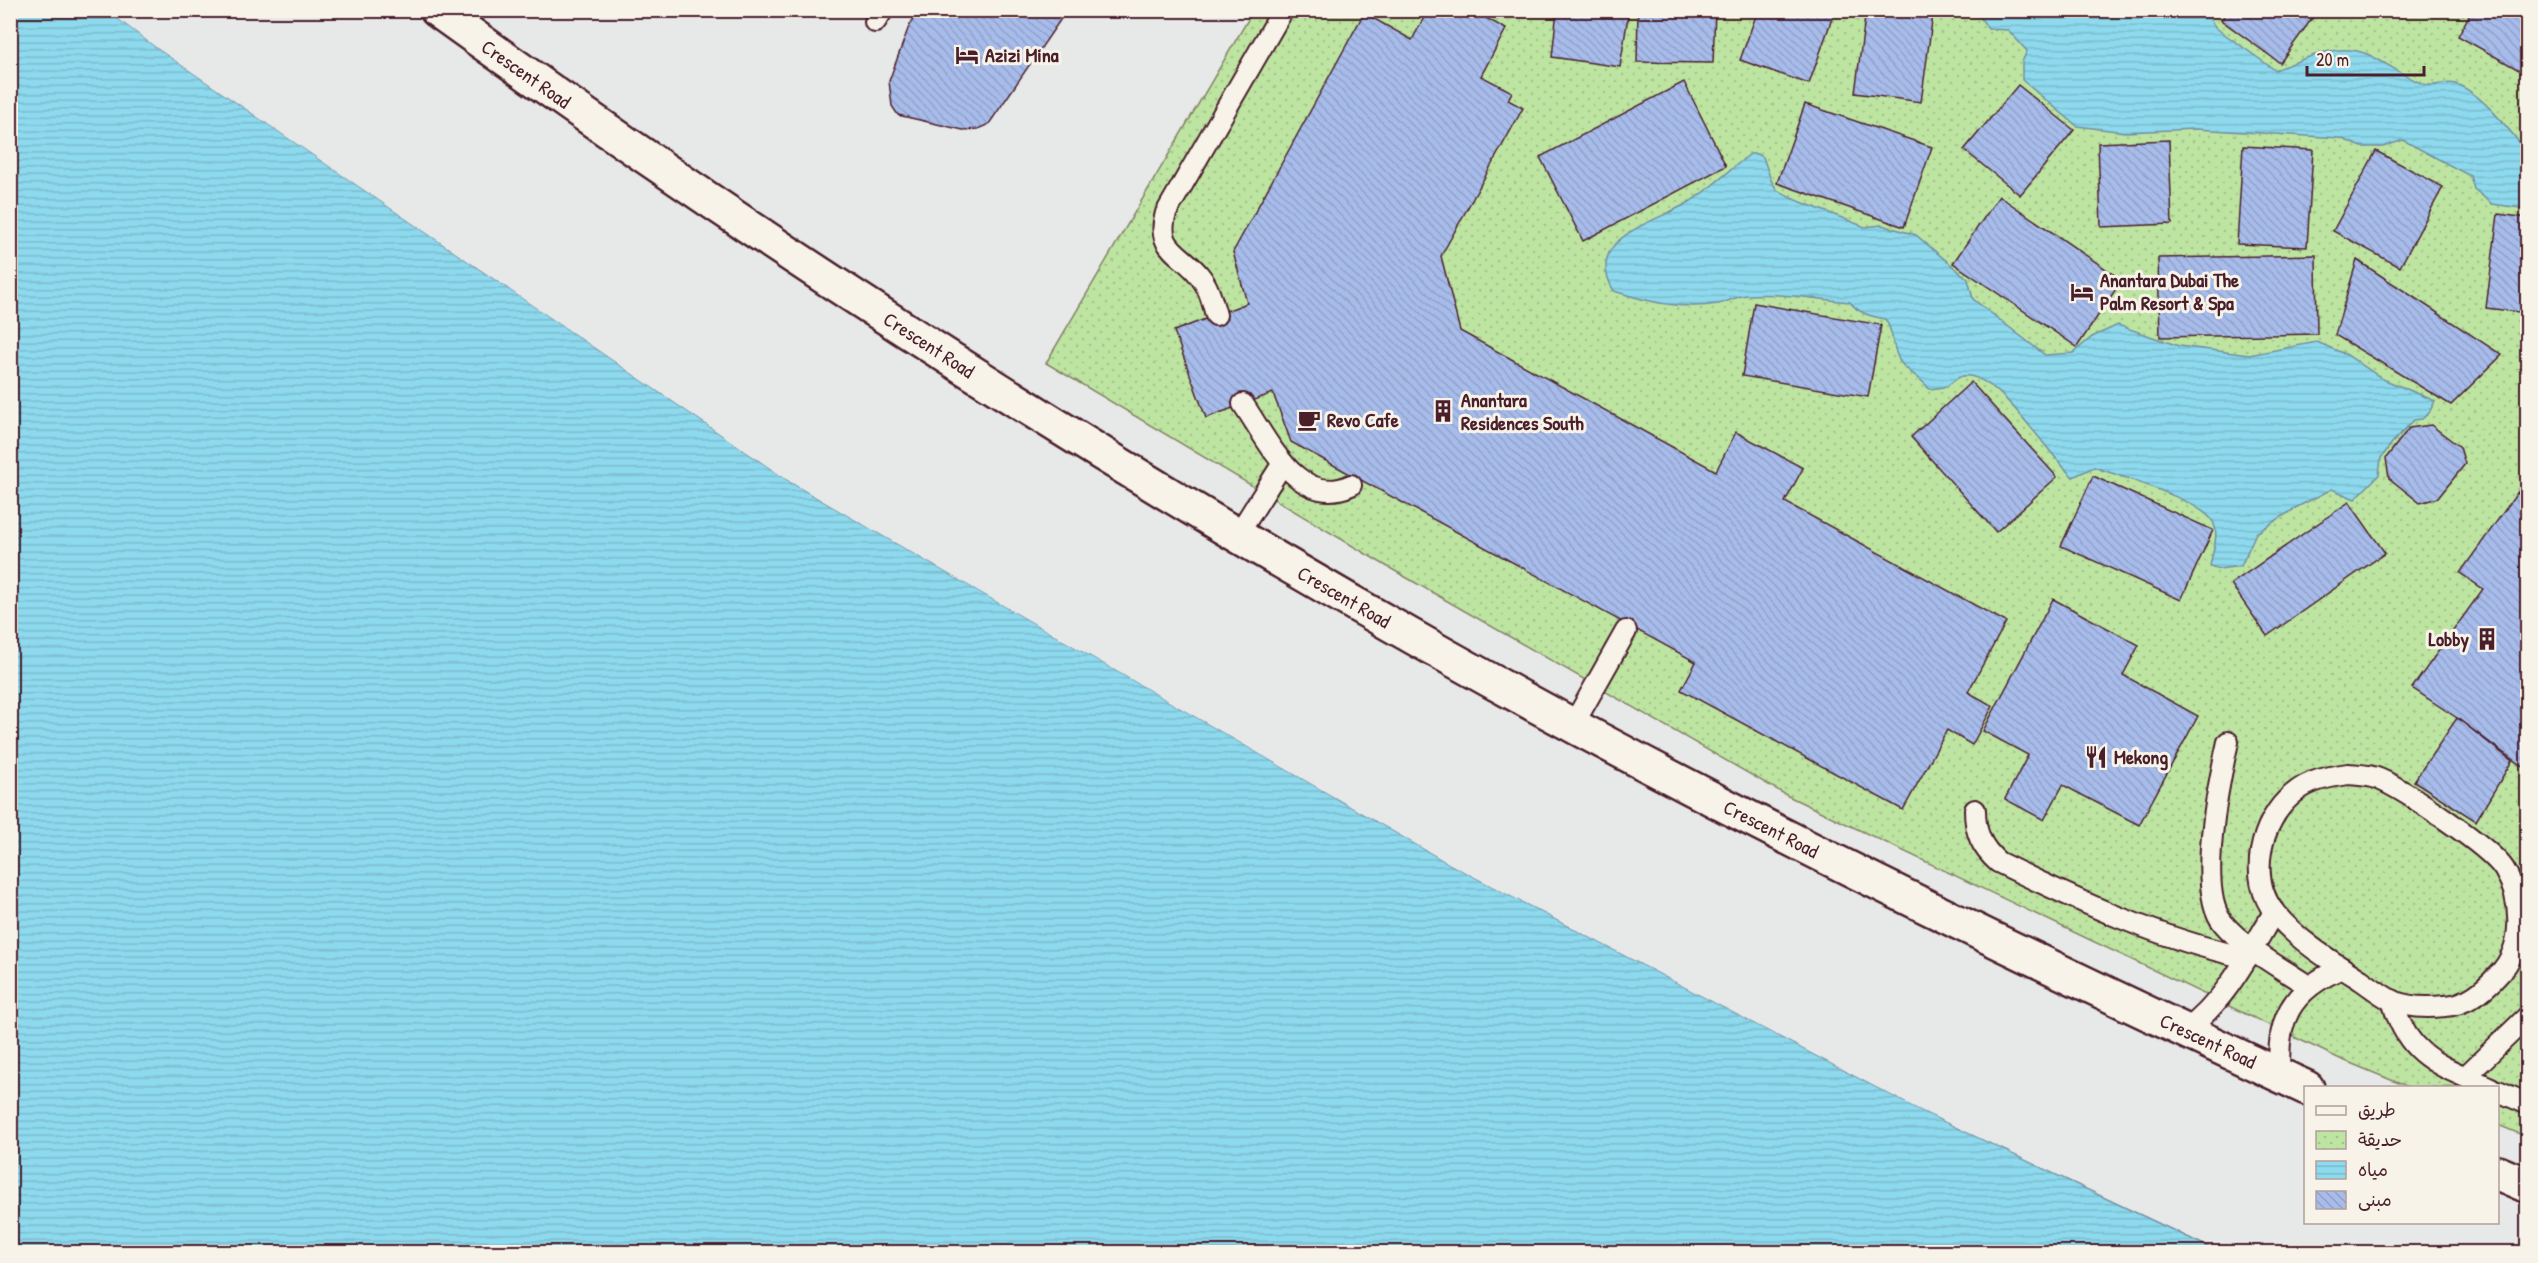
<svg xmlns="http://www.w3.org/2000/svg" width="2538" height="1263" viewBox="0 0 2538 1263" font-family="'Patrick Hand','Playpen Sans Arabic',sans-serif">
  <defs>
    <pattern id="park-dots" width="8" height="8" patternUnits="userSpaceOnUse" patternTransform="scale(1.5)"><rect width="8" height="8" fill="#bde5a1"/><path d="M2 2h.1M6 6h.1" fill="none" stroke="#a4c48b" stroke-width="1.8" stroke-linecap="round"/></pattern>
    <pattern id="water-rules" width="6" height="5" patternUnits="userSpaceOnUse" patternTransform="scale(1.5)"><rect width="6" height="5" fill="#8dd9ee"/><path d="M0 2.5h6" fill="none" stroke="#7bbacc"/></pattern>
    <pattern id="building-back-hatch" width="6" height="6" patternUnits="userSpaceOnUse" patternTransform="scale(1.5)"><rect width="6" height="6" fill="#a7bcea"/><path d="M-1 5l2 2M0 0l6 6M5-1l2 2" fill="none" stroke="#91a1c9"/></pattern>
  </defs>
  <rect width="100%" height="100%" fill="#e7e8e8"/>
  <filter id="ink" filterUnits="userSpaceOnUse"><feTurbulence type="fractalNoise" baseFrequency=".0167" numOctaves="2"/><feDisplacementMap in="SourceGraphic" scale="12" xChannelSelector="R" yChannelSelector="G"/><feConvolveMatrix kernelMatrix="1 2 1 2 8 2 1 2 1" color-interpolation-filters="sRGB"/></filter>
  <g filter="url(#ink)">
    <polygon fill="url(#park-dots)" stroke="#848266" stroke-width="1.5" points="1253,11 2527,11 2527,1137 2498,1125 2498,1088 2408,1087 2338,1058 1788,796 1388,567 1046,363"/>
    <g fill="url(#water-rules)" stroke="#728fa0" stroke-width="1.5">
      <polygon points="10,11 108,11 157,48 792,483 1450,864 1918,1109 2219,1252 11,1252"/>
      <path d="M1976,11H2204L2216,28L2275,70C2303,60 2336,41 2367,54C2387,63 2403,76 2423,84C2433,88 2445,81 2455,84C2480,91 2511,132 2527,152V209L2492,204L2474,189L2470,176L2403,140L2383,147H2362L2340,138L2196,129L2125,132L2077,126L2022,80V62L2027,51L2008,30L1988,29Z"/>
      <path d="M1750,154H1757L1763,157L1771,180L1777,190L1791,198L1865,227L1882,225L1916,235L1968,279L1973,299L2045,355L2073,353L2092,337L2118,325L2179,346L2249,355L2317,342L2347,355L2383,379L2435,401L2429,413L2422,419L2414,420L2392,443L2381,458L2379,475L2355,499L2332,489L2299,506L2256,533L2241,566L2219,569L2210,566C2212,554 2219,536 2214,524C2206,501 2118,476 2094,467L2073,477C2046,453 1999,372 1963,376C1957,377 1952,383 1947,386C1942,388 1935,388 1929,389C1922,378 1909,373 1901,363C1892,351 1894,330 1885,319C1871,316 1859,314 1850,302C1817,299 1782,293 1749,295C1738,295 1728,302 1718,304C1682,310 1648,302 1614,291C1581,237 1656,223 1691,201C1712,187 1730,170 1750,154Z"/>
    </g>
    <polygon fill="#e7e8e8" points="113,10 159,46 794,481 1452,861 1920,1106 2222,1252 1918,1109 1450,864 792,483 157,48 108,11"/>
    <g fill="url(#building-back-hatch)" stroke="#4a1f2b" stroke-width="1.5">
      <polygon points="918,10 1067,10 989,124 978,129 963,130 898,115 892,106 889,81 908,29"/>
      <polygon points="1428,10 1472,10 1506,29 1481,76 1512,92 1508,100 1523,108 1441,256 1460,331 1716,471 1736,432 1803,468 1785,502 2006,622 1968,692 1993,706 1972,745 1947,730 1903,810 1681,690 1696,662 1291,442 1273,393 1206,418 1174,331 1247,303 1233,252 1364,13 1412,40"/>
      <polygon points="1557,10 1629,10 1620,67 1552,57"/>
      <polygon points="1638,10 1715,10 1713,63 1637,62"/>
      <polygon points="1758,10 1835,10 1809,84 1740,60"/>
      <polygon points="1866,10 1904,10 1933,14 1921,102 1855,93"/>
      <polygon points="2229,10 2318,10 2280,63 2221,20"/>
      <polygon points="2472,10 2516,10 2528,17 2528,75 2458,36"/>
      <polygon points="1684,82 1726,166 1583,241 1540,157"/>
      <polygon points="2018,85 2074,130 2020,195 1964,150"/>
      <polygon points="1805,104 1932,147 1904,227 1777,183"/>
      <polygon points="2169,140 2172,224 2101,227 2098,143"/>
      <polygon points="2243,146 2313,150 2307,247 2237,244"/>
      <polygon points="2376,151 2443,187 2400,267 2333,231"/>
      <polygon points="1999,196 2122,280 2077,347 1953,263"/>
      <polygon points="2498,214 2528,218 2528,313 2486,308"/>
      <polygon points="2316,255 2317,334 2160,337 2158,258"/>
      <polygon points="2357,260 2502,355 2451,405 2335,335"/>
      <polygon points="1754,303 1881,325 1868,397 1742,376"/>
      <polygon points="1971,382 2057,477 1996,532 1911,437"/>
      <polygon points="2431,425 2460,447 2465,464 2438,498 2420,503 2389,478 2386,458 2409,428"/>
      <polygon points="2093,476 2213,530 2181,600 2061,546"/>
      <polygon points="2528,478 2528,500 2517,493"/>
      <polygon points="2517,493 2528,500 2528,771 2457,718 2412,688 2483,589 2460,573"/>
      <polygon points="2349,502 2385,553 2267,636 2231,584"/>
      <polygon points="2053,599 2139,645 2123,675 2198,716 2139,825 2063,785 2044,820 2005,799 2028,755 1983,731"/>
      <polygon points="2457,718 2512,761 2476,821 2414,781"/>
    </g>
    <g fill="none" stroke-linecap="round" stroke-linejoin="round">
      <g stroke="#4a1f2b" stroke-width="24">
        <g id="service">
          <polyline points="875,22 883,10"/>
          <path d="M1216,315C1212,301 1209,287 1199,275C1181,252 1155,249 1166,213L1283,10"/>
          <path d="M1243,404C1268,440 1298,509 1351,485"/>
          <polyline points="1237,536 1283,463"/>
          <polyline points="1573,725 1626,631"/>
          <path d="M2228,742C2219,781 2196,891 2223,923C2245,949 2280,967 2308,986"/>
          <path d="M2348,774C2358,775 2370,775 2379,779C2405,790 2490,847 2504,869C2523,900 2525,948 2498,975C2484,990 2467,1005 2445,1006C2427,1008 2408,1008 2391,1000C2381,995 2371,987 2361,980C2331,961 2298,941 2275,913C2247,878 2260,821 2293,794C2309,780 2328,777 2348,774Z"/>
          <path d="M1975,810C1975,832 1981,847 1998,862C2080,902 2157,938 2247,958"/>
          <path d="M2392,1000C2408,1059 2440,1065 2491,1088"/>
          <path d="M2185,1031C2226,1001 2249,954 2274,912"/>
          <path d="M2280,1075C2275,1020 2291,990 2342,968"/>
          <polyline points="2466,1076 2528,1016"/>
          <polyline points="2498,1091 2528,1104"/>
        </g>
      </g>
      <g stroke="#4a1f2b" stroke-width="38">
        <g id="secondary">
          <path d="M437,10C761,243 1095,459 1443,654C1724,812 2015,952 2307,1088"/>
          <polyline points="2498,1173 2528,1186"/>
        </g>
      </g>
      <use href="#service" stroke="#f7f3e8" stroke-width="20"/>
      <use href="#secondary" stroke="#f7f3e8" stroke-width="33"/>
    </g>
  </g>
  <defs>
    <g id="hotel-bare" transform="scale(1.8)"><path d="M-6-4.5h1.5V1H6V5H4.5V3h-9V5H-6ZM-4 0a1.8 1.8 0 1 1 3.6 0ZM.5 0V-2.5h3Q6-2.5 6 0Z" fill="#4a1f2b" stroke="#f7f3e8" stroke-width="2.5" paint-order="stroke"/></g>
    <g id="building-bare" transform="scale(1.8)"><path d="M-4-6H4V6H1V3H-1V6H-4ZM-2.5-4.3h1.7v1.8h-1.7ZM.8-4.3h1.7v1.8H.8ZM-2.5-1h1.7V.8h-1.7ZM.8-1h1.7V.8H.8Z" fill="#4a1f2b" stroke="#f7f3e8" stroke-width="2.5" paint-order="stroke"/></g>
    <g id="cafe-bare" transform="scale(1.8)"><path d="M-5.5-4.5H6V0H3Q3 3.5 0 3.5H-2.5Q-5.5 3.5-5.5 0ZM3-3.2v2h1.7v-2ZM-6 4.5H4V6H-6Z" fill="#4a1f2b" stroke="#f7f3e8" stroke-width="2.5" paint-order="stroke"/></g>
    <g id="restaurant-bare" transform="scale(1.8)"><path d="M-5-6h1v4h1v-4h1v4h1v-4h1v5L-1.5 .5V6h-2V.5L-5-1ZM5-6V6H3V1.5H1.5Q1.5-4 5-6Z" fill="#4a1f2b" stroke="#f7f3e8" stroke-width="2.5" paint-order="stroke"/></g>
  </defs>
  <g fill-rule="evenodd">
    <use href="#hotel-bare" x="967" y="55"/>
    <use href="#hotel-bare" x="2082" y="292"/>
    <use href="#building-bare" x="1443" y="411"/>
    <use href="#cafe-bare" x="1309" y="420"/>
    <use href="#building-bare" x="2487" y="639"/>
    <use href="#restaurant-bare" x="2096" y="757"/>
  </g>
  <g text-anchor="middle" stroke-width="6" stroke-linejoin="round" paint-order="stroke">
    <g font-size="20" font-weight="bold" fill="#4a1f2b" stroke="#f7f3e8" text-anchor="start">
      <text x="985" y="62">Azizi Mina</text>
      <text x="2100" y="287">Anantara Dubai The<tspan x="2100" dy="23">Palm Resort &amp; Spa</tspan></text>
      <text x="1461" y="407">Anantara<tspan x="1461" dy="23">Residences South</tspan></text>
      <text x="1327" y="427">Revo Cafe</text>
      <text x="2469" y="646" text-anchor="end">Lobby</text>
      <text x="2114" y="764">Mekong</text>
    </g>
    <g font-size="20" fill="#4a1f2b" stroke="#f7f3e8">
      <text transform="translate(526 74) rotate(35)" y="7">Crescent Road</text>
      <text transform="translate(929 345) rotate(33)" y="7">Crescent Road</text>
      <text transform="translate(1344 597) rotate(30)" y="7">Crescent Road</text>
      <text transform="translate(1771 829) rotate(27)" y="7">Crescent Road</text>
      <text transform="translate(2208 1041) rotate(25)" y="7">Crescent Road</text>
    </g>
  </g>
  <rect width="2538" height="1263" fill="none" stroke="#f7f3e8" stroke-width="36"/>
  <rect x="18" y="18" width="2502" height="1227" fill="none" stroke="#4a1f2b" stroke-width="2" filter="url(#ink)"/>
  <rect x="2304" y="1086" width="195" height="138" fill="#f7f3e8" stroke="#b29e9c" stroke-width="1.5"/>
  <rect x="2316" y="1106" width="30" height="9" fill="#f7f3e8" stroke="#b29e9c" stroke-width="1.5"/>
  <text x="2358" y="1116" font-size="18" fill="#4a1f2b">طريق</text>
  <rect x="2316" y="1131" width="30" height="18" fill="url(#park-dots)" stroke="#b29e9c" stroke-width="1.5"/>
  <text x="2358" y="1146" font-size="18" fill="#4a1f2b">حديقة</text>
  <rect x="2316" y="1161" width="30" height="18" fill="url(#water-rules)" stroke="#b29e9c" stroke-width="1.5"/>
  <text x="2358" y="1176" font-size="18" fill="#4a1f2b">مياه</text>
  <rect x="2316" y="1191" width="30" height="18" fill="url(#building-back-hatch)" stroke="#b29e9c" stroke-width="1.5"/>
  <text x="2358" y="1206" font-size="18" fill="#4a1f2b">مبنى</text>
  <path d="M2307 66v9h117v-9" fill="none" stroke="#4a1f2b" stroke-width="3"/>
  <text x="2316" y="66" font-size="18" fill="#4a1f2b" stroke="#f7f3e8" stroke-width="4.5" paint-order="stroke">20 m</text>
</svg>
